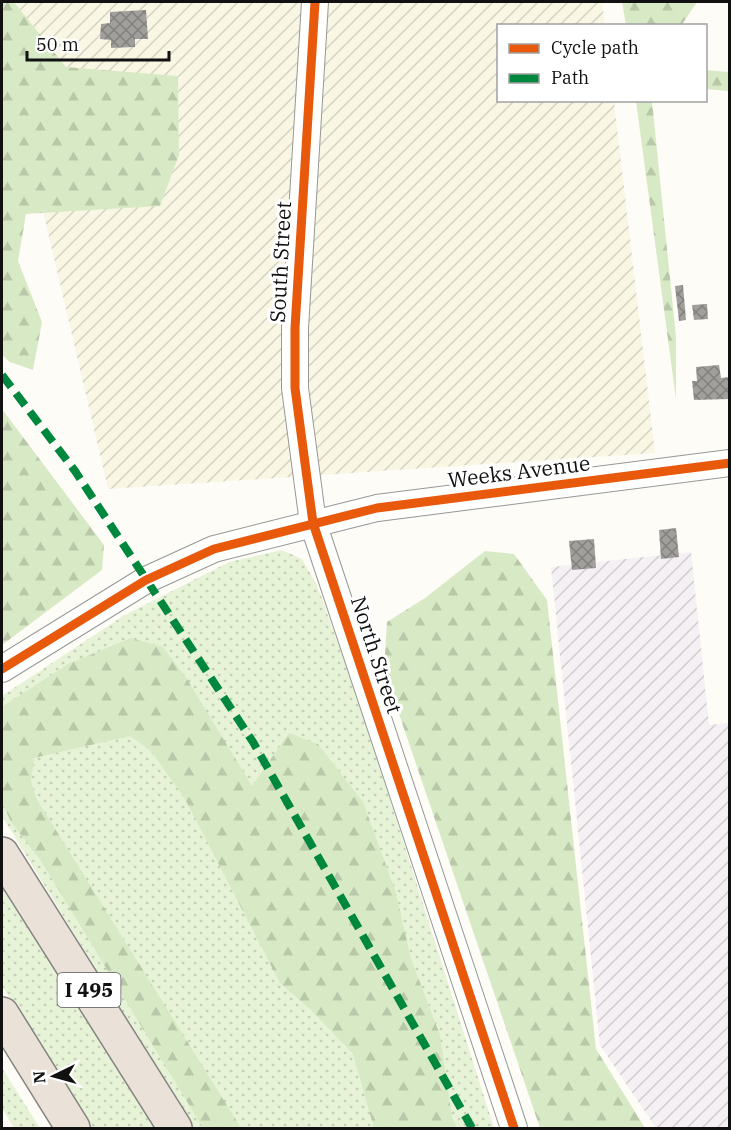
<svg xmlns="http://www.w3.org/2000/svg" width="731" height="1130" viewBox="0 0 731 1130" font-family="'IBM Plex Serif',serif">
  <defs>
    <pattern id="industrial-furrows" width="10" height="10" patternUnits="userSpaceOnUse" patternTransform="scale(1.5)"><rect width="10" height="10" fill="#f5f0f3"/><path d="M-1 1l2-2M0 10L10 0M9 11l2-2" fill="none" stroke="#d1cdcf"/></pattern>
    <pattern id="farmland-furrows" width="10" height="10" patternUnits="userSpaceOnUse" patternTransform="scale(1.5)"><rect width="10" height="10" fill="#f9f7e4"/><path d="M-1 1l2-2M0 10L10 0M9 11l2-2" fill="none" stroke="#d4d3c3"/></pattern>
    <pattern id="grass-dots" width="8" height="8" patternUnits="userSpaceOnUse" patternTransform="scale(1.5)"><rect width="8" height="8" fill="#e7f3d7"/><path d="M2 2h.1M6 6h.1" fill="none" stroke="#c5cfb8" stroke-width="1.8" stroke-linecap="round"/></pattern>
    <pattern id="forest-firs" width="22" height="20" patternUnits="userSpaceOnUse" patternTransform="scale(1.5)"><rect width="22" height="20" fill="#d8eac5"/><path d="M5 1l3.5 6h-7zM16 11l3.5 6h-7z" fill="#b8c8a8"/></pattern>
    <pattern id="building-cross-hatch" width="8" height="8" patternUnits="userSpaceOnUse" patternTransform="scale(1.5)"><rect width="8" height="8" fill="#a19f9c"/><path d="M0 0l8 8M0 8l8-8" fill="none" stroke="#82807e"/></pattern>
  </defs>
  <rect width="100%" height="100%" fill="#fdfcf7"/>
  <polygon fill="url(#industrial-furrows)" points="691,552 709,725 729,723 729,1128 656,1128 600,1045 551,567"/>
  <polygon fill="url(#farmland-furrows)" points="2,2 602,2 605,25 498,26 498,100 614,101 655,453 108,489 35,177"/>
  <g fill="url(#grass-dots)">
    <polygon points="282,550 302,559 317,585 361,708 494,1128 193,1128 2,816 2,696 123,616 229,562"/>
    <polygon points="2,884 157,1128 91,1128 2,986"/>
    <polygon points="2,1068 40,1128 14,1128 2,1108"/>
  </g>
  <g fill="url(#forest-firs)">
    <polygon points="2,2 14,2 66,67 178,76 179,155 160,206 26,214 18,261 42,322 33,370 10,362 2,355"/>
    <polygon points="622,2 697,2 681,26 626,25"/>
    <polygon points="706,70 729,72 729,91 706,89"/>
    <polygon points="636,101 652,101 676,337 676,399"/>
    <polygon points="2,409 104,545 102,570 2,645"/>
    <polygon points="485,551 514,554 547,600 596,1049 645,1128 540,1128 384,670 387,622 425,598"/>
    <polygon points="131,638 163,647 187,679 252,786 289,733 318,744 363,802 396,893 411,959 440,1035 452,1117 457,1128 374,1128 353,1054 312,1011 280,983 185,799 151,751 130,736 34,758 31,781 36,798 241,1128 203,1128 41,861 11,822 2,802 2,707 68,664"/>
  </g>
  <g fill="url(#building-cross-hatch)">
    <polygon points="146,10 148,39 135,39 135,47 111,48 111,40 100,39 101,24 110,23 110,12"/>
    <polygon points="683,285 686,320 679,321 675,286"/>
    <polygon points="707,304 708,319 694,320 692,305"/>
    <polygon points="719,365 721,378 730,377 730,399 694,400 692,381 697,381 696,367"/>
    <polygon points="676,528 679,557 661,559 659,530"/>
    <polygon points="594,539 596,568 572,570 569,541"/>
  </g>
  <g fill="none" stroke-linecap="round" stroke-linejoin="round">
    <g stroke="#979795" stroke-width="28">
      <g id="tertiary">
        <polyline points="315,2 295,328 295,388 313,523 514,1128"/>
        <polyline points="2,669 146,580 214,549 377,508 730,463"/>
      </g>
    </g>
    <g stroke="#858482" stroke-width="36">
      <g id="motorway">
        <polyline points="2,854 175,1128"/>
        <polyline points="2,1014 73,1128"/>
      </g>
    </g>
    <use href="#tertiary" stroke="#fffffe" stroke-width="26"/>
    <use href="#motorway" stroke="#eae1d8" stroke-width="33"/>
    <polyline stroke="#00873e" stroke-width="8" stroke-dasharray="15 8" stroke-linecap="butt" points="2,375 75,471 253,742 472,1128"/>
    <g stroke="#fff" stroke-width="13">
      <g id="cycleway">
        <polyline points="315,2 295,328 295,388 313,523 514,1128"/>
        <polyline points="2,669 146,580 214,549 377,508 730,463"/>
      </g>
    </g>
    <use href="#cycleway" stroke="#e8590c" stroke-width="9"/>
  </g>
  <g text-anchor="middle" stroke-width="6" stroke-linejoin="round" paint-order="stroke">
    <rect fill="#fff" stroke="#585858" stroke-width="1.5" x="57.5" y="973" width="63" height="34" rx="4.5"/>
    <g font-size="20" font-weight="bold" fill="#111">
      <text x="89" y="997">I 495</text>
    </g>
    <g font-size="21" fill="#111" stroke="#fff">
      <text transform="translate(281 262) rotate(-87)" y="7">South Street</text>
      <text transform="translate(519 472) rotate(-7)" y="7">Weeks Avenue</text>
      <text transform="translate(376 655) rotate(72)" y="7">North Street</text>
    </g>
  </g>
  <rect width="731" height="1130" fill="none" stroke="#111111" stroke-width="6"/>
  <rect x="497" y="24" width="210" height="78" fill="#ffffff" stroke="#a0a0a0" stroke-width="1.5"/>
  <rect x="509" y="44" width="30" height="9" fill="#e8590c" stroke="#a0a0a0" stroke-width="1.5"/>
  <text x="551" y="54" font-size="18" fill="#111111">Cycle path</text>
  <rect x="509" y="74" width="30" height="9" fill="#00873e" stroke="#a0a0a0" stroke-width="1.5"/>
  <text x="551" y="84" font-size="18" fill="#111111">Path</text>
  <g transform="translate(54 1076) rotate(265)" stroke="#ffffff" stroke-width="4.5" paint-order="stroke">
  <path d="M0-4.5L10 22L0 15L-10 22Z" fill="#111111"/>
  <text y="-9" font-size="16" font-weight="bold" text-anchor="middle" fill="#111111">N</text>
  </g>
  <path d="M27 51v9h142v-9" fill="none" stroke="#111111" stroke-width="3"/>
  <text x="36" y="51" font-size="18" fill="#111111" stroke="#ffffff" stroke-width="4.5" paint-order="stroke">50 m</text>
</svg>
